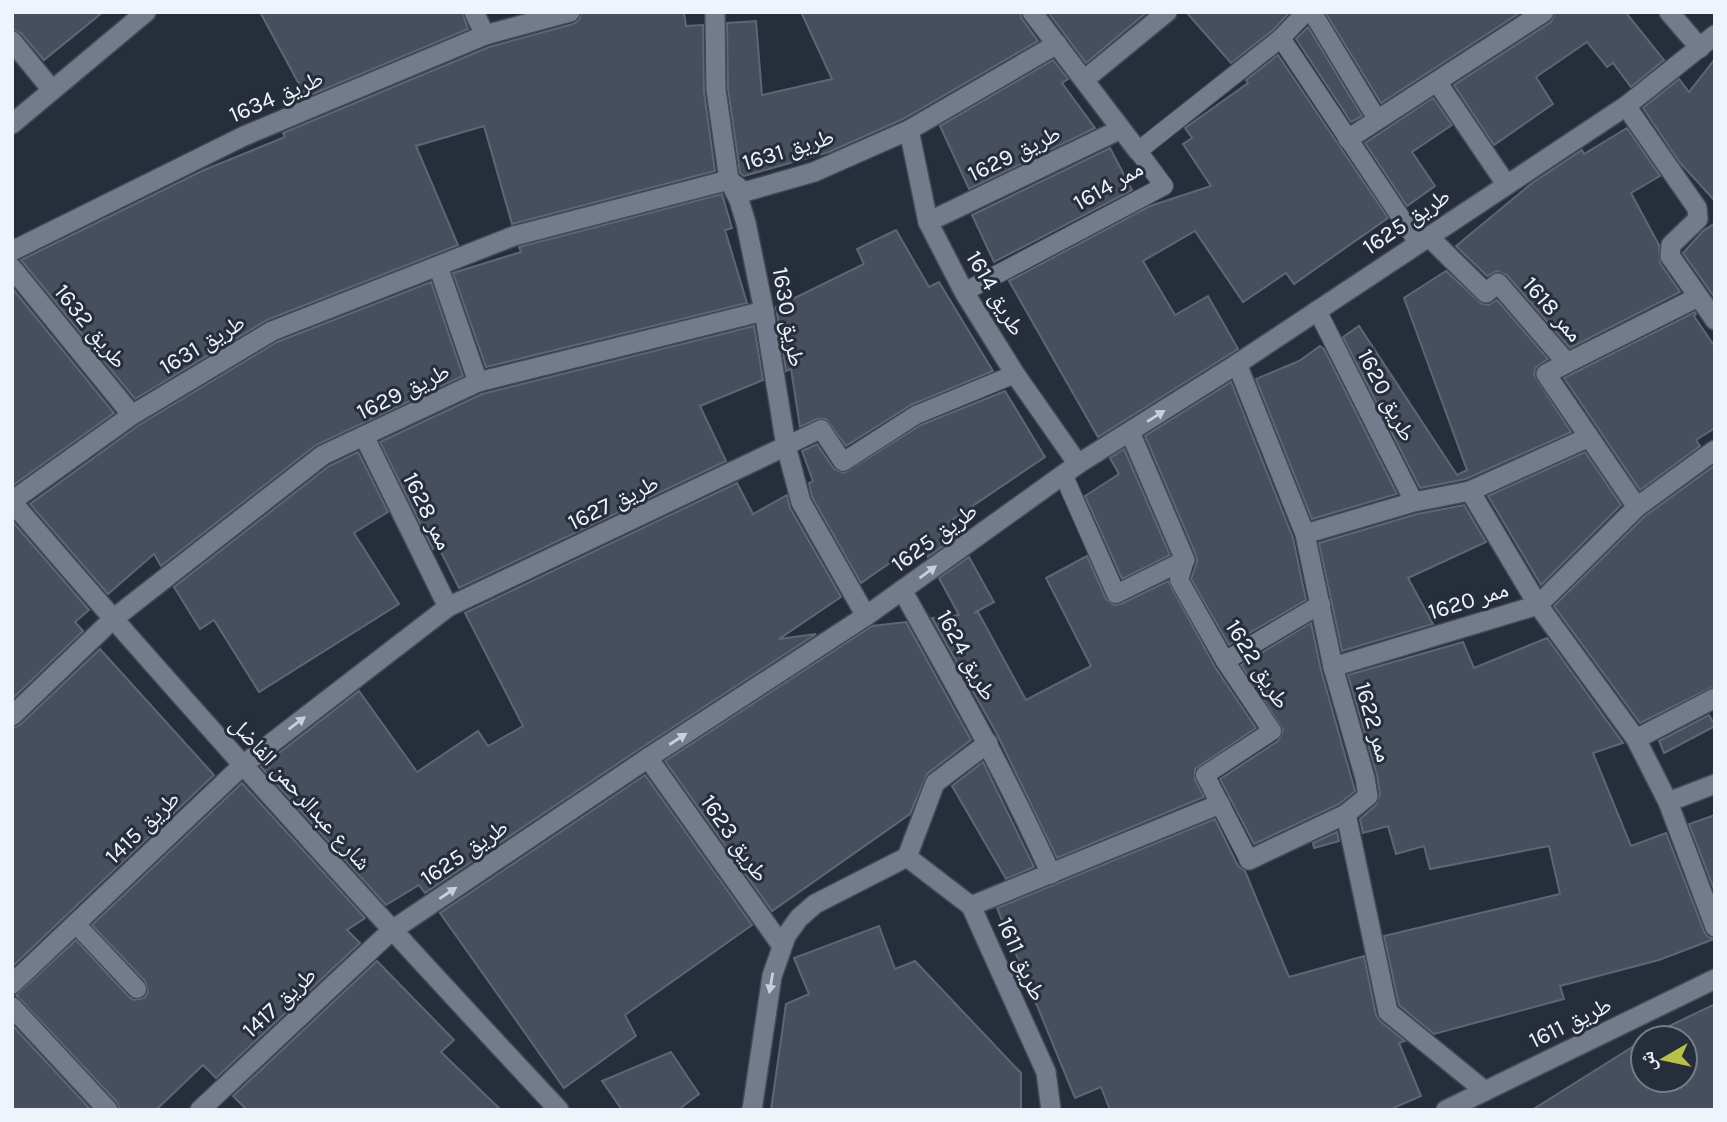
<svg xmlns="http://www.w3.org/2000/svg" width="1727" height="1122" viewBox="0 0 1727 1122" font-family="Karla,'Noto Naskh Arabic',sans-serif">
  <rect width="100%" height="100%" fill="#262d3b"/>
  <g fill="#474f5e" stroke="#5e6676" stroke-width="2" fill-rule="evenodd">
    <polygon points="12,12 103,12 44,60 21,33 12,29"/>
    <polygon points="260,12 462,12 468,29 306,97"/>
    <polygon points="582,12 684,12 686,26 703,25 704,92 715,171 512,224 484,126 416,146 458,245 267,320 135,399 21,260 204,170 285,137 283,133 489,47 573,24 579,20"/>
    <polygon points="801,12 1020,12 1022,19 1038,41 903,119 829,152 744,176 740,173 728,89 727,23 756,21 762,95 832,79"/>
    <polygon points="1048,12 1147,12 1086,63"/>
    <polygon points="1186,12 1290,12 1273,30 1231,63"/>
    <polygon points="1325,12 1521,12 1381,103"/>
    <polygon points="1556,12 1629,12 1627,14 1664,60 1631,87 1613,63 1607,67 1587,42 1536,77 1553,104 1494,145 1454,85 1551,22"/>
    <polygon points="1308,27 1362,116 1351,122 1296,39"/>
    <polygon points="1278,55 1388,218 1294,284 1286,273 1243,302 1195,231 1143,261 1175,315 1208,296 1238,349 1098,437 1009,281 1150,206 1211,186 1183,144 1192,138 1185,128 1248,83 1246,80"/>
    <polygon points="1715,59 1715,201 1680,163 1643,108 1679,79 1689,92"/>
    <polygon points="1053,60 1068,79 1062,83 1095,128 969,189 940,126"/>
    <polygon points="1433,98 1452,125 1412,152 1435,186 1407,206 1365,143"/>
    <polygon points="1627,128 1660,176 1631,193 1659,245 1660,263 1680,292 1570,348 1507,275 1497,271 1487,276 1456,246 1532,183 1582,150 1584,154"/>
    <polygon points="1110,148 1132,190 994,262 972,215"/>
    <polygon points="722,194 732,228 725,230 747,303 486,367 453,273 521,252 519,247"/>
    <polygon points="1715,223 1715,298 1683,253 1703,231"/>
    <polygon points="896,230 929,287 939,282 993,371 911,405 846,446 826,419 817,419 800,427 791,369 786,371 776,307 864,264 857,249"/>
    <polygon points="1446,271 1482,304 1489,305 1497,300 1548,359 1536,367 1534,375 1571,432 1466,479 1420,488 1343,337 1359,326 1457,475 1467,470 1404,298"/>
    <polygon points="431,282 463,376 316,445 161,566 154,554 108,594 30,504 139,425 277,342"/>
    <polygon points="12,288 114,413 12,486"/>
    <polygon points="1695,312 1696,314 1694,316 1715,347 1715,428 1696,440 1700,446 1640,490 1564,378"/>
    <polygon points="754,326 763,380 700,406 726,461 459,588 438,546 433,549 380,442 482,394"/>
    <polygon points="1320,346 1324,349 1397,494 1312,519 1256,379 1299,361"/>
    <polygon points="1231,382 1293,538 1306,600 1229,645 1191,579 1197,562 1196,555 1145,436"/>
    <polygon points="1005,391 1045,457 949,522 957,536 928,557 920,542 861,583 812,497 809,483 813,481 802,451 817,444 834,469 844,473 921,425"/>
    <polygon points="1124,449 1170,555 1122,579 1085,496 1119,474 1110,458"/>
    <polygon points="358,452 388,512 354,533 399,604 259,692 214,620 200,629 174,587 329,466"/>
    <polygon points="1585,452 1621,505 1541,585 1488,496"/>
    <polygon points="1714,466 1715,686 1640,723 1554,606 1645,516"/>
    <polygon points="737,483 753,514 787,495 790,508 841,597 779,639 816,634 641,748 425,893 419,885 386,905 261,767 359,691 417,772 478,731 488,746 523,726 465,613"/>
    <polygon points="1464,505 1486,542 1408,578 1433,624 1342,651 1319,543 1417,514"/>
    <polygon points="12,521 89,610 75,622 83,631 12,699"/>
    <polygon points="1087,556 1106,599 1114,605 1121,604 1168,581 1215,667 1256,728 1195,769 1195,780 1204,797 1057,858 998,736 932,618 959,615 939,578 969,557 994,602 974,613 978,612 1026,700 1091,666 1046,578"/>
    <polygon points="906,622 971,740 927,774 910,814 772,911 665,761 872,626"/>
    <polygon points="1311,623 1321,670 1355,791 1339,804 1254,844 1220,779 1278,741 1283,730 1241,665"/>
    <polygon points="1547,638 1623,743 1593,753 1631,846 1666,833 1704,931 1708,937 1714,939 1659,960 1560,986 1564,999 1434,1034 1399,1005 1384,936 1560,894 1549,846 1430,869 1424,846 1396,854 1388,826 1363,833 1360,819 1376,805 1380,794 1377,775 1348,675 1463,642 1474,668"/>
    <polygon points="100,649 214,775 12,967 12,728 20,725"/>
    <polygon points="1709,715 1715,726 1664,753 1659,741"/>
    <polygon points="983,762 1034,867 1006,879 952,786"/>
    <polygon points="645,775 752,925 625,1015 636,1036 564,1088 440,913"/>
    <polygon points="242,783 365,918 347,930 360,943 216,1078 203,1065 156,1110 120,1110 117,1102 16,995 76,940 129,997 134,1000 144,998 148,992 145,981 92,925"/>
    <polygon points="1715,815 1715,892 1689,824"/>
    <polygon points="1215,819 1238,866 1245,871 1289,977 1364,956 1376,1015 1380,1021 1405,1041 1399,1043 1421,1096 1389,1110 1110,1110 1101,1087 1075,1098 997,908"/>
    <polygon points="1337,832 1339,841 1314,848 1313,843"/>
    <polygon points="879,926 895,969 915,961 1021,1073 1021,1110 771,1110 786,1004 809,994 794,958"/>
    <polygon points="377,961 454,1040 441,1052 501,1110 247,1110 233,1096"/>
    <path d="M1715,1004V1110H1532L1637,1044L1636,1042ZM1643,1038H1685V1080H1643Z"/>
    <polygon points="12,1025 91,1110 12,1110"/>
    <polygon points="671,1052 699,1094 678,1110 622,1110 602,1081"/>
  </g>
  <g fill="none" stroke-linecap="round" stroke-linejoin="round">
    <g stroke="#454a56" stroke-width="20">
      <g id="service">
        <polyline points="1312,12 1377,119"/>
        <polyline points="1281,38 1418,243"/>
        <polyline points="964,292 1164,186 1138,151 1281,38 1306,12"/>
        <polyline points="1317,310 1414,502"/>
        <polyline points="786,446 821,429 843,462 916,415 1015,374"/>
        <polyline points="1063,474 1116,594 1185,560"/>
        <polyline points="1185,560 1179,580 1225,661 1272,731 1205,775 1249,860"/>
        <polyline points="1225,661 1321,604"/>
        <polyline points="76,924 137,989"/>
      </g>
    </g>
    <g stroke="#454a56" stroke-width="22">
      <g id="minor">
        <polyline points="474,12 485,35"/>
        <polyline points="715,12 716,90 729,180 739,200 746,223 764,311 786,446 801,502 866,616"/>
        <polyline points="1032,12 1138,151"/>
        <polyline points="1669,12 1700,48"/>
        <polyline points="12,41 52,90"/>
        <polyline points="1084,80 1167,12"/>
        <polyline points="1437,82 1506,184"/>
        <polyline points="1626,106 1697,208 1698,219 1671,245 1670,256 1715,320"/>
        <polyline points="12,124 146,12"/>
        <polyline points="909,130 928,222 964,292 1015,374 1078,464"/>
        <polyline points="1348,139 1544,12"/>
        <polyline points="928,222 1121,129"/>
        <polyline points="1428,236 1486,293 1498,283 1567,363 1546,374 1637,507"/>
        <polyline points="12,251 244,136 485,35 570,12"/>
        <polyline points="438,266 478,382"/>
        <polyline points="12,268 132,415"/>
        <polyline points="1567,363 1698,297"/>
        <polyline points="1237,364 1305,534 1333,667 1365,778 1368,796 1346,814 1388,1012 1485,1091"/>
        <polyline points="1130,432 1185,560"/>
        <polyline points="364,436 448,607"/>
        <polyline points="1470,491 1538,605 1636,739 1668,802 1715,927"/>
        <polyline points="12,501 132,415 272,331 514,236 729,180 744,192 814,172 909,130 1057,44"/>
        <polyline points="1305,534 1414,502 1470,491 1589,437"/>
        <path d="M902,590C955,684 1007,776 1051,874"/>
        <polyline points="1333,667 1538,605 1637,507 1715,450"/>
        <polyline points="12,716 113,619 323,455 478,382 764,311"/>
        <polyline points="1636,739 1715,698"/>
        <polyline points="648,758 782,946"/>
        <polyline points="1668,802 1715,784"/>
        <polyline points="907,857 971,906 1046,1072 1051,1110"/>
        <polyline points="1249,860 1346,814"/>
        <polyline points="971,906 1220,804"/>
        <polyline points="12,984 243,765 448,607 786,446"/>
        <polyline points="12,1007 108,1110"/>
        <polyline points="200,1110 391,931 648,758 866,616 1078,464 1237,364 1626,106 1715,35"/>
        <polyline points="752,1110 772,976 786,936 799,918 815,904 907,857 935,783 988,743"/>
        <polyline points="1446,1110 1715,979"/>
      </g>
    </g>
    <g stroke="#454a56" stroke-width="22">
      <path id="tertiary" d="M12,502C190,709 373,911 559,1110"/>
    </g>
    <use href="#service" stroke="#737c8d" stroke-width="18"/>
    <use href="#minor" stroke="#737c8d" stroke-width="19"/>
    <use href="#tertiary" stroke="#737c8d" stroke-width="19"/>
  </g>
  <defs><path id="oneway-solid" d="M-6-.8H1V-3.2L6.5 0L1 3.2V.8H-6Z" transform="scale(1.75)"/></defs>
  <g fill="#c9cfdb">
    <use href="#oneway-solid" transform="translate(1156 416) rotate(-32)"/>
    <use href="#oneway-solid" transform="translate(928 572) rotate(-36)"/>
    <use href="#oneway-solid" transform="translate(297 723) rotate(-37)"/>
    <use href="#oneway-solid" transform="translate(678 739) rotate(-33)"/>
    <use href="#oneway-solid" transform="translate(448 893) rotate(-34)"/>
    <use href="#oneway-solid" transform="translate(771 983) rotate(100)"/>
  </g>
  <g text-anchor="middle" stroke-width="6" stroke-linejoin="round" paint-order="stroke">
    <g font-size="23" fill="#eef3fc" stroke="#262d3b">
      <text transform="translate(276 96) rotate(-23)" y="8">طريق 1634</text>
      <text transform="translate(788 149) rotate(-17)" y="8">طريق 1631</text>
      <text transform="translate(1014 153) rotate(-26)" y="8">طريق 1629</text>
      <text transform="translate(1108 185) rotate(-30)" y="8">ممر 1614</text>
      <text transform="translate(1406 221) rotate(-34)" y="8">طريق 1625</text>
      <text transform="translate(996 293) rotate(60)" y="8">طريق 1614</text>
      <text transform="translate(1553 309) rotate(49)" y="8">ممر 1618</text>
      <text transform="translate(789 317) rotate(80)" y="8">طريق 1630</text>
      <text transform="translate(91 326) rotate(51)" y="8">طريق 1632</text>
      <text transform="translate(202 344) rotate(-31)" y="8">طريق 1631</text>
      <text transform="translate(403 391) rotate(-26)" y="8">طريق 1629</text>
      <text transform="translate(1387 395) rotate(63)" y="8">طريق 1620</text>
      <text transform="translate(613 502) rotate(-26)" y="8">طريق 1627</text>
      <text transform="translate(428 511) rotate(64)" y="8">ممر 1628</text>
      <text transform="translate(934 537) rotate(-36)" y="8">طريق 1625</text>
      <text transform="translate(1468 600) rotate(-17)" y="8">ممر 1620</text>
      <text transform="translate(967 655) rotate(61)" y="8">طريق 1624</text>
      <text transform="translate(1258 664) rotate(58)" y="8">طريق 1622</text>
      <text transform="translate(1374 722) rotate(74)" y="8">ممر 1622</text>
      <text transform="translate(301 793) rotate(48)" y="8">شارع عبدالرحمن الفاضل</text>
      <text transform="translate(142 827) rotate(-44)" y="8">طريق 1415</text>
      <text transform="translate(735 838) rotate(55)" y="8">طريق 1623</text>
      <text transform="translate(464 852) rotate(-34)" y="8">طريق 1625</text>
      <text transform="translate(1022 959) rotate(66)" y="8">طريق 1611</text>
      <text transform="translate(279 1002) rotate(-43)" y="8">طريق 1417</text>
      <text transform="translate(1570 1022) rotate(-26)" y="8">طريق 1611</text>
    </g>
  </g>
  <rect width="1727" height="1122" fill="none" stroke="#eef3fc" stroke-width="28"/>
  <g transform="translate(1664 1059) rotate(261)"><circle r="33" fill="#262d3b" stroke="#767c88" stroke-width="2"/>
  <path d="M0-5L12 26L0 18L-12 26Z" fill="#b7c147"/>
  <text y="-10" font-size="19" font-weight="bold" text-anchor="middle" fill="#eef3fc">ش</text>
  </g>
</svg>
